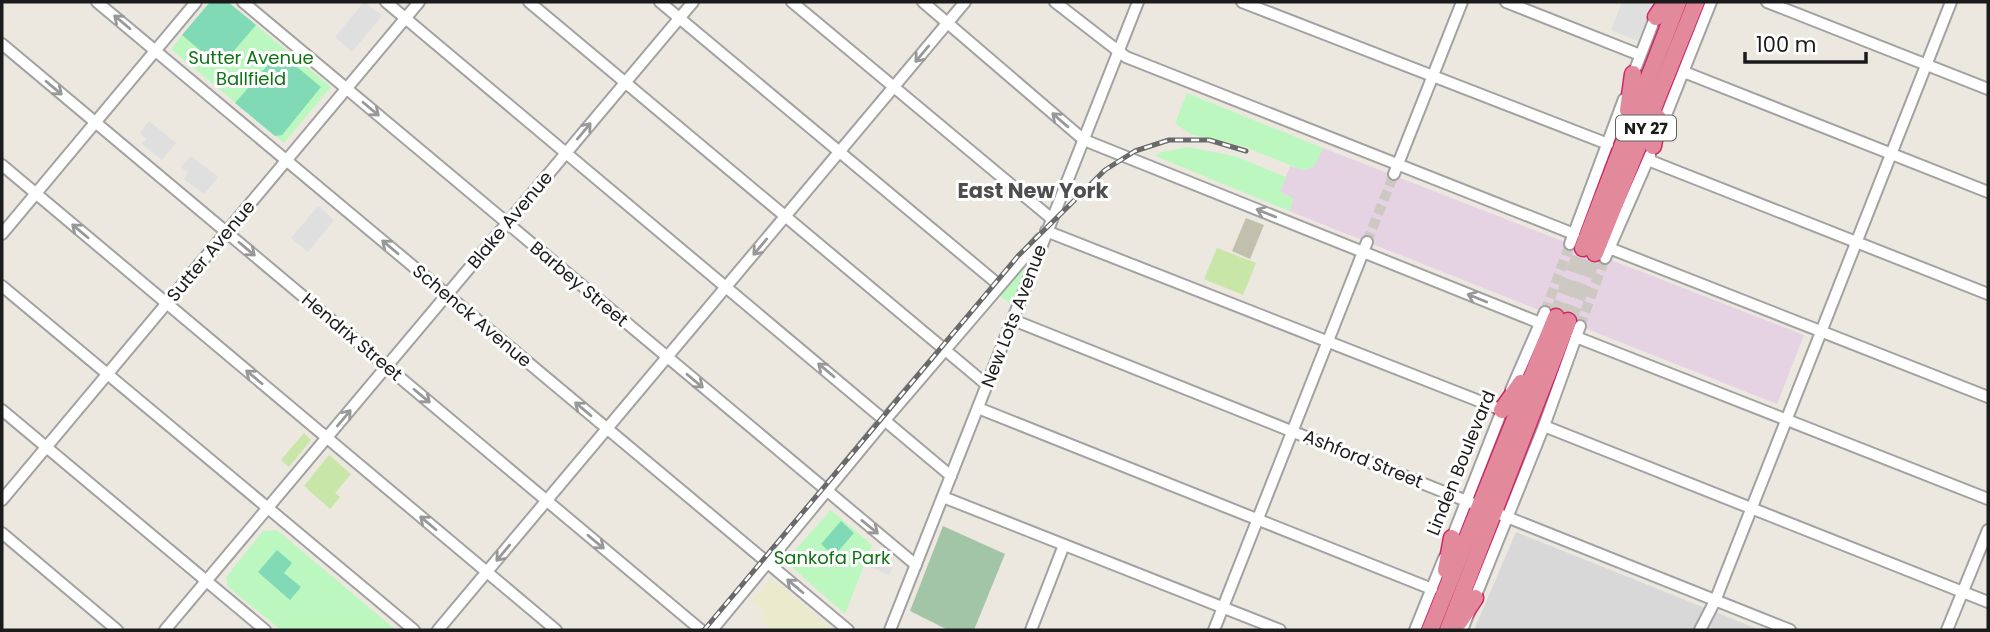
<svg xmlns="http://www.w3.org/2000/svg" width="1990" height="632" viewBox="0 0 1990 632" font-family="Poppins,sans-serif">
  <rect width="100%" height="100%" fill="#ece8e0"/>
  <polygon fill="#d9d8d8" points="1516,532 1760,630 1474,630"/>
  <polygon fill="#e5d2e2" points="1323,148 1804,335 1777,404 1289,211 1294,199 1280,192 1290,166 1302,170 1313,167"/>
  <polygon fill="#c0c0ad" points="1246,218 1264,225 1250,259 1232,251"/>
  <polygon fill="#e9ebcc" points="771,578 833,630 774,630 759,618 764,612 751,601"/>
  <g fill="#c7e6a7">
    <polygon points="1217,248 1256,263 1243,295 1204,279"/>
    <polygon points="304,433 311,440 289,467 281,460"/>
    <polygon points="329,455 351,474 335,493 340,497 330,509 304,486"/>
  </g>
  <polygon fill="#a2c4a7" points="943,526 1005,554 974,630 948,630 910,611"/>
  <g fill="#bdf7c0">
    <polygon points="210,2 228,2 331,87 284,143 171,49"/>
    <polygon points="1187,93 1323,148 1314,167 1302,170 1245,147 1190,134 1175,123"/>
    <polygon points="1188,147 1235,156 1286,177 1280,192 1294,199 1289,211 1155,156 1161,152"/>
    <polygon points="1031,259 1012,301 1010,304 999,295"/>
    <polygon points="831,510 872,545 845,614 785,561"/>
    <polygon points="277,530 396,630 281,630 228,587 226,577 263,531"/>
  </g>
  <g fill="#80dab5">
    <polygon points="210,2 228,2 256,25 220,67 182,35"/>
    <polygon points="279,52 321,87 282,135 275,136 235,103"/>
    <polygon points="841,521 854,533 834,556 821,544"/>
    <polygon points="277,550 292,563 284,573 301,587 290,600 258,572"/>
  </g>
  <g fill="#dfdfdf">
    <polygon points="364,2 382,16 352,52 335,37"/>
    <polygon points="1622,2 1653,2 1638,41 1611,30"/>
    <polygon points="149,121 176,143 162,160 142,144 146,139 140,133"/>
    <polygon points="191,156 218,177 204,194 184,179 188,173 181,167"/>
    <polygon points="318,206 334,220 308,252 291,238"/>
    <polygon points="873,553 895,562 889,575 868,566"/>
  </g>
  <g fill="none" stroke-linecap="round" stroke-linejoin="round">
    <g stroke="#cdc9c2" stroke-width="10" stroke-dasharray="10 5" stroke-linecap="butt">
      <polyline points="1367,242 1394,174"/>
      <polyline points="1545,312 1570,244"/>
      <polyline points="1580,326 1605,258"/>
    </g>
    <g stroke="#cdc9c2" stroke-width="16" stroke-dasharray="16 8" stroke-linecap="butt">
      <polyline points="1556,317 1583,248"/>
      <polyline points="1568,321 1595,253"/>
    </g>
    <g stroke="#a2a2a2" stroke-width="14">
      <g id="minor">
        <polyline points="97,2 848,630"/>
        <polyline points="243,2 916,565"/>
        <polyline points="386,2 951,476"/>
        <polyline points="529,2 987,385"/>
        <polyline points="660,2 999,285"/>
        <polyline points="792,2 1052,219"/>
        <polyline points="923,2 1084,140 1540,323"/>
        <polyline points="1055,2 1126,57 1574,234"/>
        <polyline points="1242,2 1608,144"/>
        <polyline points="1506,2 1640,55"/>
        <polyline points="1767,2 1988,89"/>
        <polyline points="2,44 701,630"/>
        <polyline points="1684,72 1988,192"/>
        <polyline points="1631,80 1658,10"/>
        <polyline points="1660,130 1711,2"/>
        <polyline points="1648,160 1988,294"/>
        <polyline points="2,165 556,630"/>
        <polyline points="1394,174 1462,2"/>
        <polyline points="1046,231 1502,410"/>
        <polyline points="2,234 196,2"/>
        <polyline points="1570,244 1624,99"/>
        <polyline points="1609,248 1988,397"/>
        <polyline points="1605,258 1650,155"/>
        <polyline points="2,286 414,630"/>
        <polyline points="1013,320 1790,630"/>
        <polyline points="1576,337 1988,499"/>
        <polyline points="1511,390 1545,312"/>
        <polyline points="978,408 1432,589"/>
        <polyline points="2,410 265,630"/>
        <polyline points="1544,426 1988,602"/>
        <polyline points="943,497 1280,630"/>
        <polyline points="2,500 419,2"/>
        <polyline points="2,533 117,630"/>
        <polyline points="1450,543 1504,405"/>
        <polyline points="165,630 693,2"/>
        <polyline points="438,630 965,2"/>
        <polyline points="712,630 885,420 1040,239"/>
        <polyline points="890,630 1138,2"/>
        <polyline points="1031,630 1064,545"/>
        <polyline points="1214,630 1367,242"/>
        <polyline points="1415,630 1444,558"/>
        <polyline points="1462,630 1544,426 1580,326"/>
        <polyline points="1700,630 1715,601 1951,2"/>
        <polyline points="1947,630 1988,530"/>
      </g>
    </g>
    <g stroke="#ce2966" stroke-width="19">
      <g id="highway">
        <polyline points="1656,17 1666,2"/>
        <polyline points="1628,110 1633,74"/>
        <polyline points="1653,146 1658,118"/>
        <polyline points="1583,248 1678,2"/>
        <polyline points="1595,253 1696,2"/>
        <polyline points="1502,410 1521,383"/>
        <polyline points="1446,570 1452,538"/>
        <polyline points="1459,622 1475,598"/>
        <polyline points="1430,630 1556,317"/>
        <polyline points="1448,630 1568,321"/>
      </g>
    </g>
    <use href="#minor" stroke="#fff" stroke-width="10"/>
    <use href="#highway" stroke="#e28a9c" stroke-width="16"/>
    <g stroke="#696969" stroke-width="5">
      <polyline id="rail" points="704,630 1018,256 1105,170 1135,151 1169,140 1209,140 1246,151"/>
    </g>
    <use href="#rail" stroke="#fff" stroke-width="2.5" stroke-dasharray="8" stroke-linecap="butt"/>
  </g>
  <defs><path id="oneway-shaft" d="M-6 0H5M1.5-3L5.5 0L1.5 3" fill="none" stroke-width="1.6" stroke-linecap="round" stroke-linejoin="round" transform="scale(1.75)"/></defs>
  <g stroke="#989898">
    <use href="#oneway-shaft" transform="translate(122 22) rotate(-140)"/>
    <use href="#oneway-shaft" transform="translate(922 54) rotate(130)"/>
    <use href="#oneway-shaft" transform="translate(54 88) rotate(40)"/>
    <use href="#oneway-shaft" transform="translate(371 109) rotate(40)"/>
    <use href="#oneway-shaft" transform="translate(1060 120) rotate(-139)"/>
    <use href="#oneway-shaft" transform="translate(584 131) rotate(-50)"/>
    <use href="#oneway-shaft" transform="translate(1266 213) rotate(-158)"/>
    <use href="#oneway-shaft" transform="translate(80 231) rotate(-140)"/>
    <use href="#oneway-shaft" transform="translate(390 247) rotate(-140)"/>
    <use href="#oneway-shaft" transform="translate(760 247) rotate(130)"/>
    <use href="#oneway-shaft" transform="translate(247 249) rotate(40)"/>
    <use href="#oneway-shaft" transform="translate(1477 298) rotate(-158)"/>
    <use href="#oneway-shaft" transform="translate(826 370) rotate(-140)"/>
    <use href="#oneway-shaft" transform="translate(254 377) rotate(-140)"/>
    <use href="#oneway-shaft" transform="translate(695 381) rotate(40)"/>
    <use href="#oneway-shaft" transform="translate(422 396) rotate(40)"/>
    <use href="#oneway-shaft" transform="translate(583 409) rotate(-140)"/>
    <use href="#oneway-shaft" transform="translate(344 418) rotate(-50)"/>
    <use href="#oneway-shaft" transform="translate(428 523) rotate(-140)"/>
    <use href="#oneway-shaft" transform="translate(870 527) rotate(39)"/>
    <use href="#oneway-shaft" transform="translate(596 542) rotate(40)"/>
    <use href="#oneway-shaft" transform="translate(503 553) rotate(130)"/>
    <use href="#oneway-shaft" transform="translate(795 586) rotate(-140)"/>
  </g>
  <g text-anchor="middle" stroke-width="6" stroke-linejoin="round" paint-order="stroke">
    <rect fill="#fff" stroke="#5f5f5f" stroke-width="2" x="1616" y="115.5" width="60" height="25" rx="5"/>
    <g font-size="16" font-weight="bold" fill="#1b1b1b">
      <text x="1646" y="134">NY 27</text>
    </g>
    <g font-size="18" fill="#0f7315" stroke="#fff">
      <text x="251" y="64">Sutter Avenue<tspan x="251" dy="21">Ballfield</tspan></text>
      <text x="832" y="564">Sankofa Park</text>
    </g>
    <g font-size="18" fill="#1b1b1b" stroke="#fff">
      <text transform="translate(510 220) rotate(-50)" y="6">Blake Avenue</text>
      <text transform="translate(211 251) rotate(-50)" y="6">Sutter Avenue</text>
      <text transform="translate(579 284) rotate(40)" y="6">Barbey Street</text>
      <text transform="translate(472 316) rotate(40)" y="6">Schenck Avenue</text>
      <text transform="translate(1014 316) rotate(-69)" y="6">New Lots Avenue</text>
      <text transform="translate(352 337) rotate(40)" y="6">Hendrix Street</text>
      <text transform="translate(1363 459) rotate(22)" y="6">Ashford Street</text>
      <text transform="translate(1461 463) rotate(-68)" y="6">Linden Boulevard</text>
    </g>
    <g font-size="21" font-weight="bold" fill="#4e4e4e" stroke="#fff">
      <text x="1033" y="198">East New York</text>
    </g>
  </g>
  <rect width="1990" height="632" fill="none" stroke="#1b1b1b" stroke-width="7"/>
  <path d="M1745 52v10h121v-10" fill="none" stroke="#1b1b1b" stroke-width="3.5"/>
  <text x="1756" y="52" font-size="21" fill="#1b1b1b" stroke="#ffffff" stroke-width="5" paint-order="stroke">100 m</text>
</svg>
